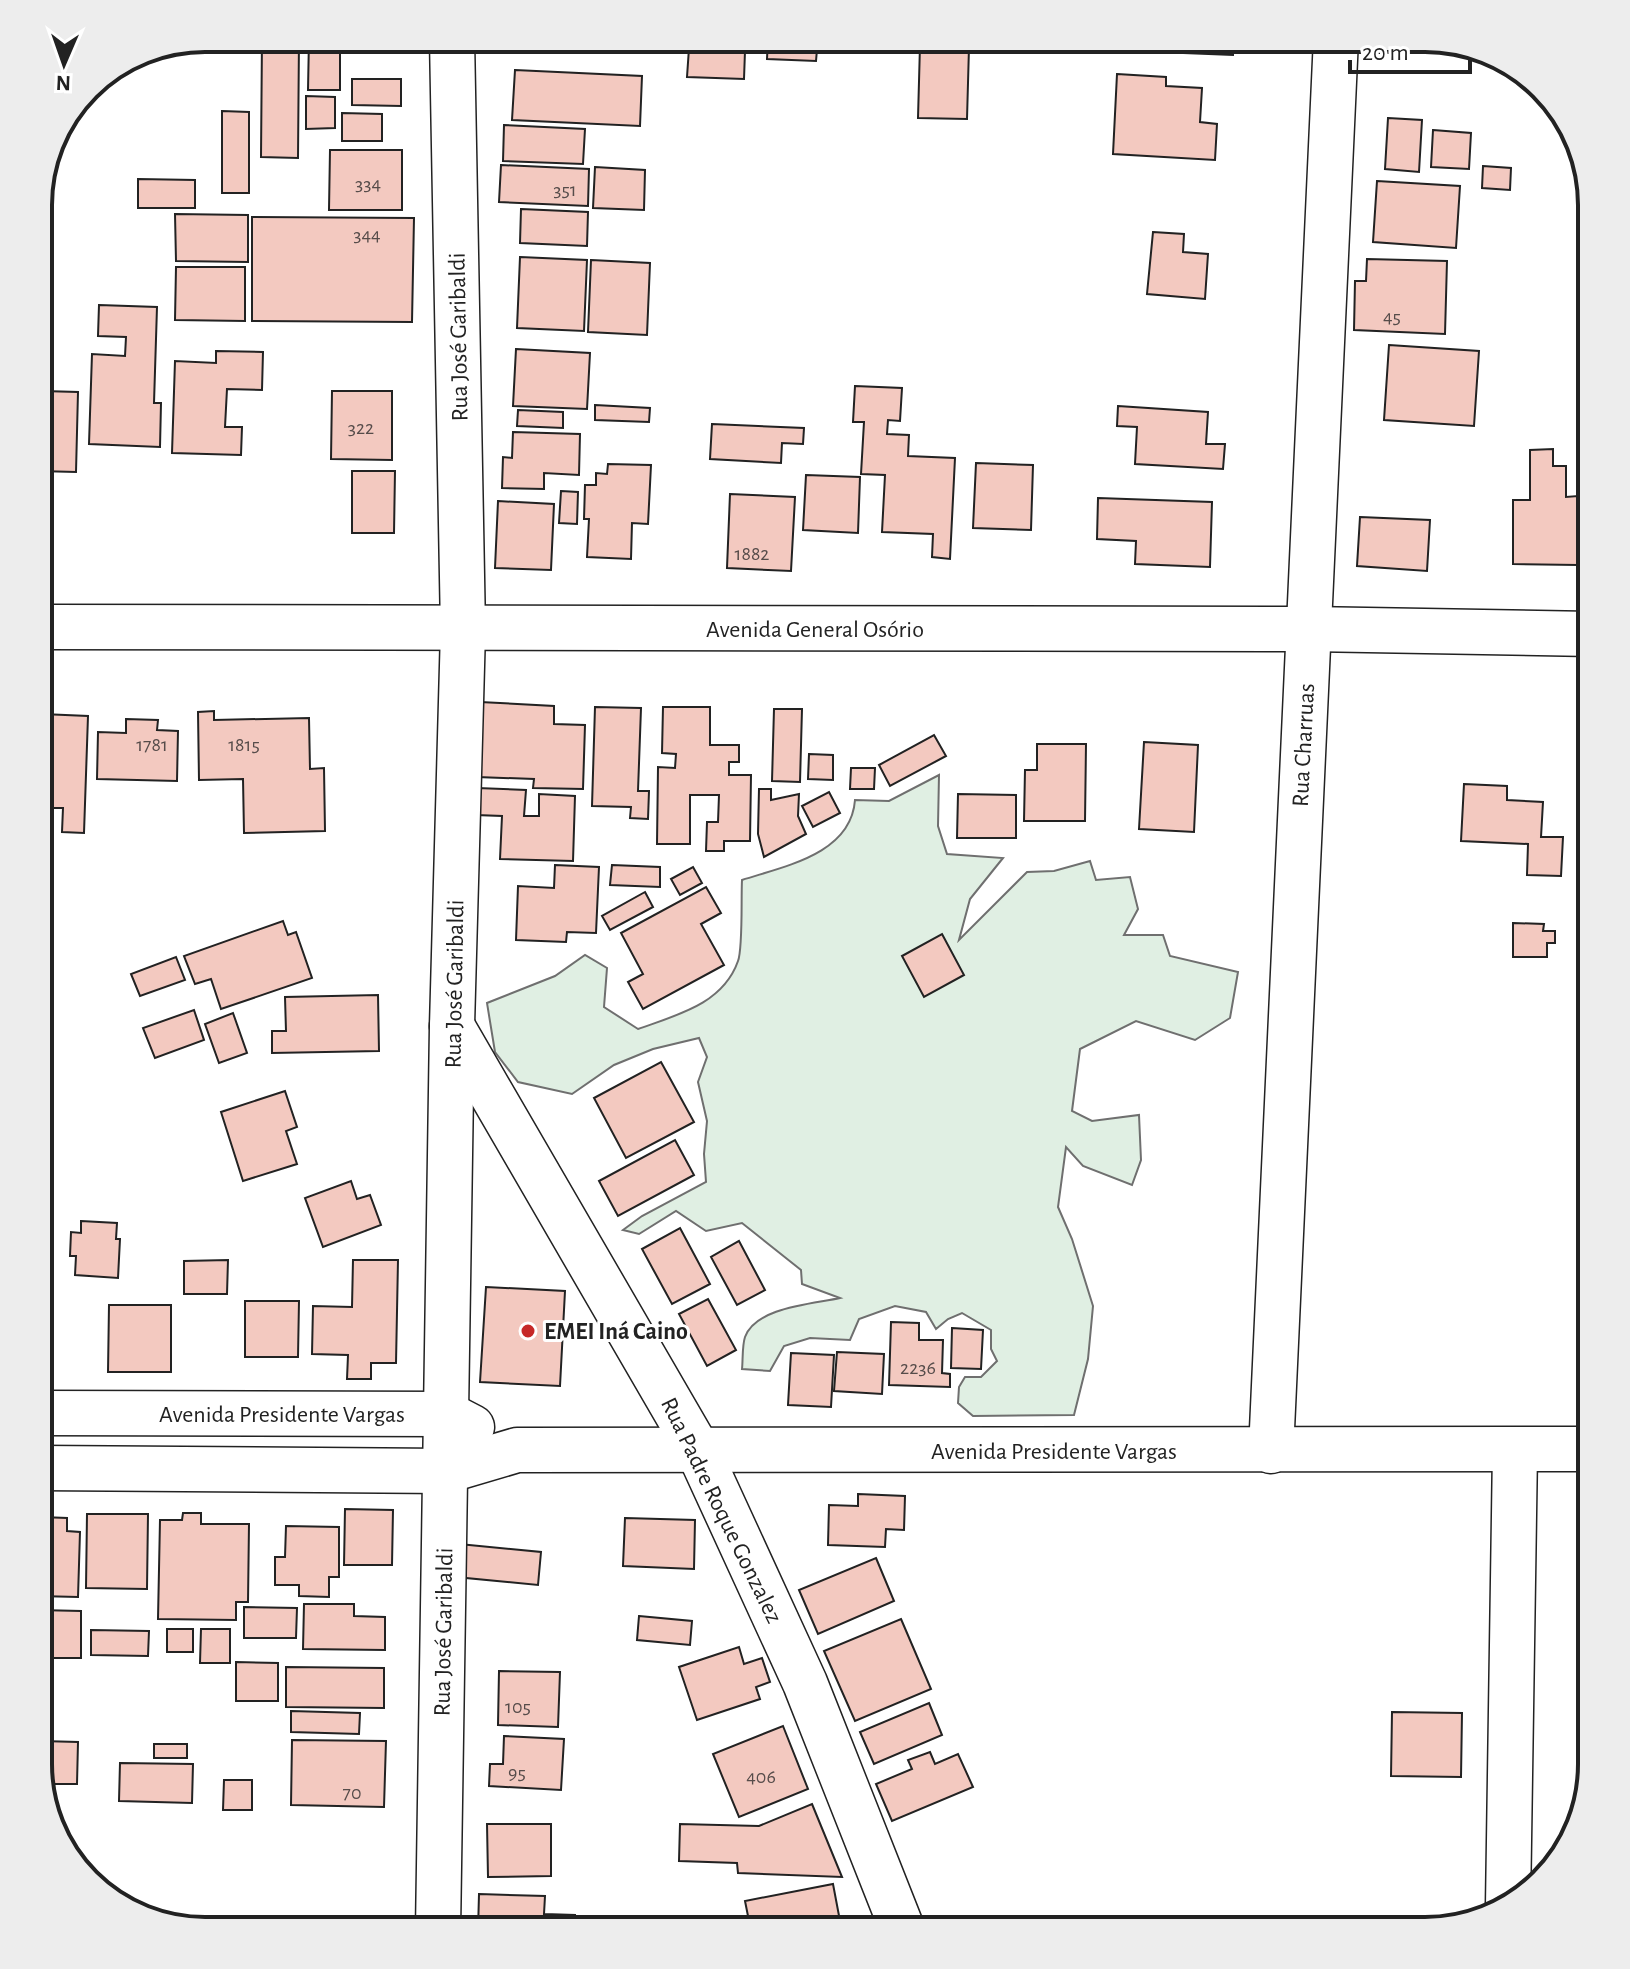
<svg xmlns="http://www.w3.org/2000/svg" width="1630" height="1969" viewBox="0 0 1630 1969" font-family="'Alegreya Sans',sans-serif">
  <rect width="100%" height="100%" fill="#fff"/>
  <path fill="#e0efe3" stroke="#6f6f6f" stroke-width="2" d="M939,775L938,826L947,854L1003,858L970,899L959,940L1027,872L1054,871L1090,861L1096,880L1130,877L1138,909L1124,935H1163L1170,956L1238,972L1230,1018L1195,1040L1136,1021L1080,1049L1072,1111L1092,1121L1139,1115L1141,1160L1132,1185L1083,1166L1066,1147L1058,1207L1072,1239L1093,1306L1088,1359L1074,1415L973,1416L958,1403L959,1387L965,1377H981L997,1361L991,1349V1330L962,1313L948,1319L936,1329L926,1312L895,1306L859,1319L850,1340L810,1338L784,1346L770,1371L742,1369C743,1360 742,1346 745,1337C756,1307 813,1304 840,1298L802,1284L801,1270L742,1223L706,1231L676,1211L639,1234L623,1230L642,1216L706,1182L704,1154L707,1121L698,1082L707,1057L699,1038L653,1049L614,1065L572,1094L518,1082L495,1052L487,1003L555,976L585,955L607,968L604,1007L638,1029C677,1015 723,1004 738,961C743,948 741,897 742,880C785,866 851,854 855,800L889,801Z"/>
  <g fill="#f3c9c0" stroke="#222" stroke-width="2">
    <polygon points="262,38 299,38 298,158 261,157"/>
    <polygon points="309,38 340,38 340,90 308,90"/>
    <polygon points="672,38 762,38 762,42"/>
    <polygon points="768,38 818,38 816,61 767,59"/>
    <polygon points="1184,38 1234,38 1233,55 1184,53"/>
    <polygon points="1384,38 1436,38 1458,45 1383,42"/>
    <polygon points="920,45 969,47 967,119 918,118"/>
    <polygon points="689,48 745,51 744,79 687,77"/>
    <polygon points="515,70 642,76 640,126 512,120"/>
    <polygon points="1117,74 1166,77 1166,86 1202,88 1200,122 1217,124 1215,160 1113,154"/>
    <polygon points="352,79 401,79 401,106 352,105"/>
    <polygon points="306,96 335,97 335,128 306,129"/>
    <polygon points="222,111 249,112 249,193 222,193"/>
    <polygon points="342,113 382,114 382,141 342,141"/>
    <polygon points="1388,118 1422,120 1419,172 1385,169"/>
    <polygon points="504,125 585,129 583,164 503,161"/>
    <polygon points="1433,130 1471,133 1469,169 1431,167"/>
    <polygon points="330,150 402,150 402,210 329,210"/>
    <polygon points="501,165 589,169 588,206 499,202"/>
    <polygon points="1483,166 1511,168 1510,190 1482,188"/>
    <polygon points="595,167 645,170 644,210 593,208"/>
    <polygon points="138,179 195,180 195,208 138,208"/>
    <polygon points="1377,181 1460,186 1456,248 1373,242"/>
    <polygon points="521,209 588,212 587,246 520,243"/>
    <polygon points="175,214 248,215 248,262 176,261"/>
    <polygon points="252,217 414,218 412,322 252,321"/>
    <polygon points="1153,232 1184,234 1183,252 1208,254 1205,299 1147,294"/>
    <polygon points="1584,236 1592,236 1592,271 1582,270"/>
    <polygon points="520,257 587,260 584,331 517,328"/>
    <polygon points="1367,259 1447,261 1445,334 1354,330 1355,281 1366,281"/>
    <polygon points="591,260 650,263 647,335 588,332"/>
    <polygon points="176,267 245,267 245,321 175,320"/>
    <polygon points="99,305 157,307 154,403 161,403 160,447 89,444 92,354 125,356 126,337 98,336"/>
    <polygon points="1389,345 1479,351 1474,426 1384,420"/>
    <polygon points="516,349 590,353 587,409 513,406"/>
    <polygon points="216,351 263,352 262,390 227,389 225,427 242,427 241,455 172,453 175,361 216,363"/>
    <polygon points="38,359 44,359 43,391 78,392 76,472 38,471"/>
    <polygon points="855,386 902,388 900,421 888,420 887,434 909,435 908,456 955,458 950,559 932,557 933,534 882,532 885,475 861,474 864,422 853,422"/>
    <polygon points="332,391 392,391 392,460 331,459"/>
    <polygon points="595,405 650,408 649,422 595,420"/>
    <polygon points="1118,406 1208,412 1206,444 1225,444 1223,469 1135,464 1137,427 1117,426"/>
    <polygon points="518,410 563,412 563,428 517,426"/>
    <polygon points="712,424 804,428 803,444 782,443 781,463 710,459"/>
    <polygon points="513,432 580,434 579,475 544,473 544,489 502,488 503,457 512,458"/>
    <polygon points="1553,449 1553,466 1566,466 1566,497 1578,496 1578,565 1513,564 1513,500 1530,500 1530,450"/>
    <polygon points="976,463 1033,465 1031,530 973,528"/>
    <polygon points="608,464 651,465 648,524 632,523 631,559 587,557 589,519 584,519 585,485 596,485 596,473 607,474"/>
    <polygon points="352,471 395,471 394,533 352,533"/>
    <polygon points="806,475 860,477 858,533 803,530"/>
    <polygon points="561,491 578,492 577,524 559,523"/>
    <polygon points="730,494 795,497 791,571 727,568"/>
    <polygon points="1098,498 1212,502 1210,567 1135,564 1136,541 1097,539"/>
    <polygon points="498,501 554,504 551,570 495,568"/>
    <polygon points="1360,517 1430,520 1427,571 1357,566"/>
    <polygon points="480,702 554,706 554,724 585,725 583,789 533,788 534,779 477,777"/>
    <polygon points="595,707 641,708 638,791 649,791 648,819 630,818 631,807 592,806"/>
    <polygon points="663,707 710,707 710,745 739,745 739,762 729,762 729,775 751,775 750,841 724,841 724,851 706,851 707,822 718,822 719,795 690,795 690,844 657,844 658,767 675,768 676,754 662,753"/>
    <polygon points="774,709 802,709 800,782 772,781"/>
    <polygon points="214,711 214,720 309,718 310,769 324,768 325,831 244,833 243,779 199,780 198,712"/>
    <polygon points="42,714 88,716 84,833 62,832 63,808 50,808 48,822 38,822 38,748"/>
    <polygon points="126,719 158,720 157,730 178,731 177,781 97,779 98,732 126,733"/>
    <polygon points="934,735 946,756 890,786 879,765"/>
    <polygon points="1144,742 1198,745 1194,832 1139,829"/>
    <polygon points="1037,744 1086,744 1085,821 1024,821 1025,770 1037,770"/>
    <polygon points="809,754 833,755 833,780 808,779"/>
    <polygon points="851,768 875,768 874,789 850,789"/>
    <polygon points="1464,784 1507,786 1507,800 1543,802 1541,837 1563,837 1561,876 1527,875 1528,844 1461,841"/>
    <polygon points="477,788 526,790 524,816 539,816 539,794 575,796 573,861 500,859 502,816 476,815"/>
    <polygon points="759,789 771,789 771,800 799,794 798,816 806,834 764,857 758,834"/>
    <polygon points="829,792 840,813 813,827 802,806"/>
    <polygon points="958,794 1016,795 1016,838 957,838"/>
    <polygon points="555,865 599,867 596,933 567,932 566,942 516,940 518,886 554,888"/>
    <polygon points="612,865 660,867 660,887 610,885"/>
    <polygon points="693,867 702,883 680,895 671,879"/>
    <polygon points="706,887 721,913 701,924 724,965 643,1009 628,982 643,974 621,933"/>
    <polygon points="645,892 653,907 610,930 602,916"/>
    <polygon points="283,921 288,935 296,932 312,978 221,1009 211,979 195,984 184,956"/>
    <polygon points="1513,923 1544,924 1543,931 1555,931 1555,943 1547,943 1547,957 1513,957"/>
    <polygon points="942,934 964,975 924,997 902,956"/>
    <polygon points="176,957 185,980 140,996 131,974"/>
    <polygon points="378,995 379,1051 272,1053 272,1031 286,1031 285,997"/>
    <polygon points="194,1010 204,1040 155,1058 143,1028"/>
    <polygon points="233,1013 247,1053 219,1063 205,1024"/>
    <polygon points="661,1062 694,1122 626,1158 594,1098"/>
    <polygon points="285,1091 297,1127 286,1131 297,1164 243,1181 221,1112"/>
    <polygon points="675,1140 694,1175 618,1216 599,1181"/>
    <polygon points="351,1181 357,1199 370,1195 381,1225 323,1247 305,1198"/>
    <polygon points="81,1221 117,1223 116,1239 120,1239 118,1278 75,1275 76,1256 70,1256 71,1232 81,1233"/>
    <polygon points="680,1228 710,1284 672,1304 642,1249"/>
    <polygon points="739,1241 765,1290 737,1305 711,1257"/>
    <polygon points="228,1260 227,1294 184,1294 184,1261"/>
    <polygon points="353,1260 398,1260 396,1363 371,1363 371,1379 347,1379 348,1355 312,1354 313,1306 352,1307"/>
    <polygon points="486,1287 565,1291 560,1386 480,1382"/>
    <polygon points="708,1299 736,1350 707,1366 679,1314"/>
    <polygon points="38,1301 52,1301 51,1371 38,1371"/>
    <polygon points="245,1301 299,1301 298,1357 245,1357"/>
    <polygon points="109,1305 171,1305 171,1372 108,1372"/>
    <polygon points="891,1322 919,1323 919,1340 943,1340 942,1373 950,1374 950,1387 889,1385"/>
    <polygon points="952,1328 983,1330 981,1369 951,1368"/>
    <polygon points="837,1352 884,1354 882,1394 834,1391"/>
    <polygon points="791,1353 834,1355 831,1407 788,1405"/>
    <polygon points="858,1494 905,1496 904,1530 886,1529 885,1547 828,1545 829,1505 858,1506"/>
    <polygon points="345,1509 393,1510 392,1565 344,1565"/>
    <polygon points="183,1513 201,1513 201,1524 249,1524 248,1602 236,1602 236,1620 158,1619 160,1520 182,1520"/>
    <polygon points="87,1514 148,1514 147,1589 86,1588"/>
    <polygon points="41,1517 67,1518 67,1531 80,1532 78,1597 38,1596 38,1530 41,1530"/>
    <polygon points="625,1518 695,1520 694,1569 623,1566"/>
    <polygon points="286,1526 339,1527 339,1577 329,1577 329,1597 299,1596 299,1585 275,1585 275,1557 285,1557"/>
    <polygon points="459,1544 541,1552 538,1585 456,1577"/>
    <polygon points="876,1558 894,1601 818,1634 799,1590"/>
    <polygon points="304,1604 354,1604 354,1616 385,1617 385,1650 303,1649"/>
    <polygon points="244,1607 297,1608 296,1638 244,1638"/>
    <polygon points="38,1610 81,1611 81,1658 38,1658"/>
    <polygon points="639,1616 692,1621 690,1645 637,1640"/>
    <polygon points="901,1619 931,1689 855,1721 824,1651"/>
    <rect x="167" y="1629" width="26" height="23"/>
    <polygon points="201,1629 230,1629 230,1663 200,1663"/>
    <polygon points="91,1630 149,1631 148,1656 91,1655"/>
    <polygon points="739,1647 744,1664 762,1658 770,1682 756,1687 760,1699 697,1720 679,1667"/>
    <polygon points="236,1662 278,1663 278,1701 236,1701"/>
    <polygon points="286,1667 384,1668 384,1708 286,1707"/>
    <polygon points="499,1671 560,1672 558,1727 498,1725"/>
    <polygon points="929,1703 942,1735 874,1764 860,1732"/>
    <polygon points="291,1711 360,1713 359,1734 291,1732"/>
    <polygon points="1392,1712 1462,1713 1461,1777 1391,1776"/>
    <polygon points="783,1726 808,1789 739,1817 713,1754"/>
    <polygon points="504,1736 564,1739 561,1790 489,1786 490,1764 503,1764"/>
    <polygon points="292,1740 386,1741 384,1807 291,1805"/>
    <polygon points="41,1741 78,1742 77,1784 44,1784 41,1774"/>
    <rect x="154" y="1744" width="33" height="14"/>
    <polygon points="930,1752 935,1764 958,1754 973,1787 892,1821 876,1784 912,1769 908,1760"/>
    <polygon points="120,1763 193,1764 192,1803 119,1801"/>
    <polygon points="224,1780 252,1780 252,1810 223,1810"/>
    <polygon points="812,1804 842,1877 738,1873 737,1863 679,1861 680,1824 759,1826"/>
    <polygon points="487,1824 551,1824 551,1876 488,1877"/>
    <polygon points="833,1884 840,1921 810,1926 811,1931 751,1931 745,1901"/>
    <polygon points="479,1894 545,1896 544,1914 575,1915 574,1931 478,1931"/>
  </g>
  <g fill="none" stroke-linecap="round" stroke-linejoin="round">
    <g stroke="#222" stroke-width="47">
      <g id="minor">
        <polyline points="38,627 1309,629 1592,634"/>
        <polyline points="452,1026 698,1450 805,1683 903,1931"/>
        <polyline points="38,1413 447,1414 472,1427"/>
        <polyline points="1271,1451 1336,38"/>
        <polyline points="38,1468 446,1471 517,1450 1592,1449"/>
        <polyline points="1508,1906 1515,1450"/>
        <polyline points="438,1931 452,1026 463,630 452,38"/>
      </g>
    </g>
    <use href="#minor" stroke="#fff" stroke-width="44"/>
  </g>
  <circle fill="#c62828" stroke="#fff" stroke-width="3" cx="528" cy="1331" r="8"/>
  <g text-anchor="middle" stroke-width="6" stroke-linejoin="round" paint-order="stroke">
    <g font-size="20" fill="#564c4a">
      <text x="368" y="190">334</text>
      <text x="565" y="196">351</text>
      <text x="367" y="241">344</text>
      <text x="1392" y="323">45</text>
      <text x="361" y="434">322</text>
      <text x="752" y="560">1882</text>
      <text x="152" y="751">1781</text>
      <text x="244" y="751">1815</text>
      <text x="918" y="1374">2236</text>
      <text x="518" y="1713">105</text>
      <text x="517" y="1779">95</text>
      <text x="761" y="1783">406</text>
      <text x="352" y="1799">70</text>
    </g>
    <g font-size="24" fill="#222" stroke="#fff">
      <text transform="translate(458 337) rotate(-91)" y="8">Rua José Garibaldi</text>
      <text x="815" y="637">Avenida General Osório</text>
      <text transform="translate(1303 745) rotate(-87)" y="8">Rua Charruas</text>
      <text transform="translate(454 984) rotate(-89)" y="8">Rua José Garibaldi</text>
      <text x="282" y="1422">Avenida Presidente Vargas</text>
      <text x="1054" y="1459">Avenida Presidente Vargas</text>
      <text transform="translate(722 1510) rotate(64)" y="8">Rua Padre Roque Gonzalez</text>
      <text transform="translate(443 1632) rotate(-89)" y="8">Rua José Garibaldi</text>
    </g>
    <g font-size="24" font-weight="bold" fill="#222" stroke="#fff" text-anchor="start">
      <text x="544" y="1339">EMEI Iná Caino</text>
    </g>
  </g>
  <path d="M0 0H1630V1969H0ZM205 52H1425A153 153 0 0 1 1578 205V1764A153 153 0 0 1 1425 1917H205A153 153 0 0 1 52 1764V205A153 153 0 0 1 205 52Z" fill="#ededed" fill-rule="evenodd"/>
  <path fill="none" stroke="#222" stroke-width="4" d="M205 52H1425A153 153 0 0 1 1578 205V1764A153 153 0 0 1 1425 1917H205A153 153 0 0 1 52 1764V205A153 153 0 0 1 205 52Z"/>
  <g transform="translate(64 64) rotate(182)" stroke="#ffffff" stroke-width="6" paint-order="stroke">
  <path d="M0-6L14 30L0 20L-14 30Z" fill="#222222"/>
  <text y="-12" font-size="22" font-weight="bold" text-anchor="middle" fill="#222222">N</text>
  </g>
  <path d="M1350 60v12h120v-12" fill="none" stroke="#222222" stroke-width="4"/>
  <text x="1362" y="60" font-size="24" fill="#222222" stroke="#ffffff" stroke-width="6" paint-order="stroke">20 m</text>
</svg>
